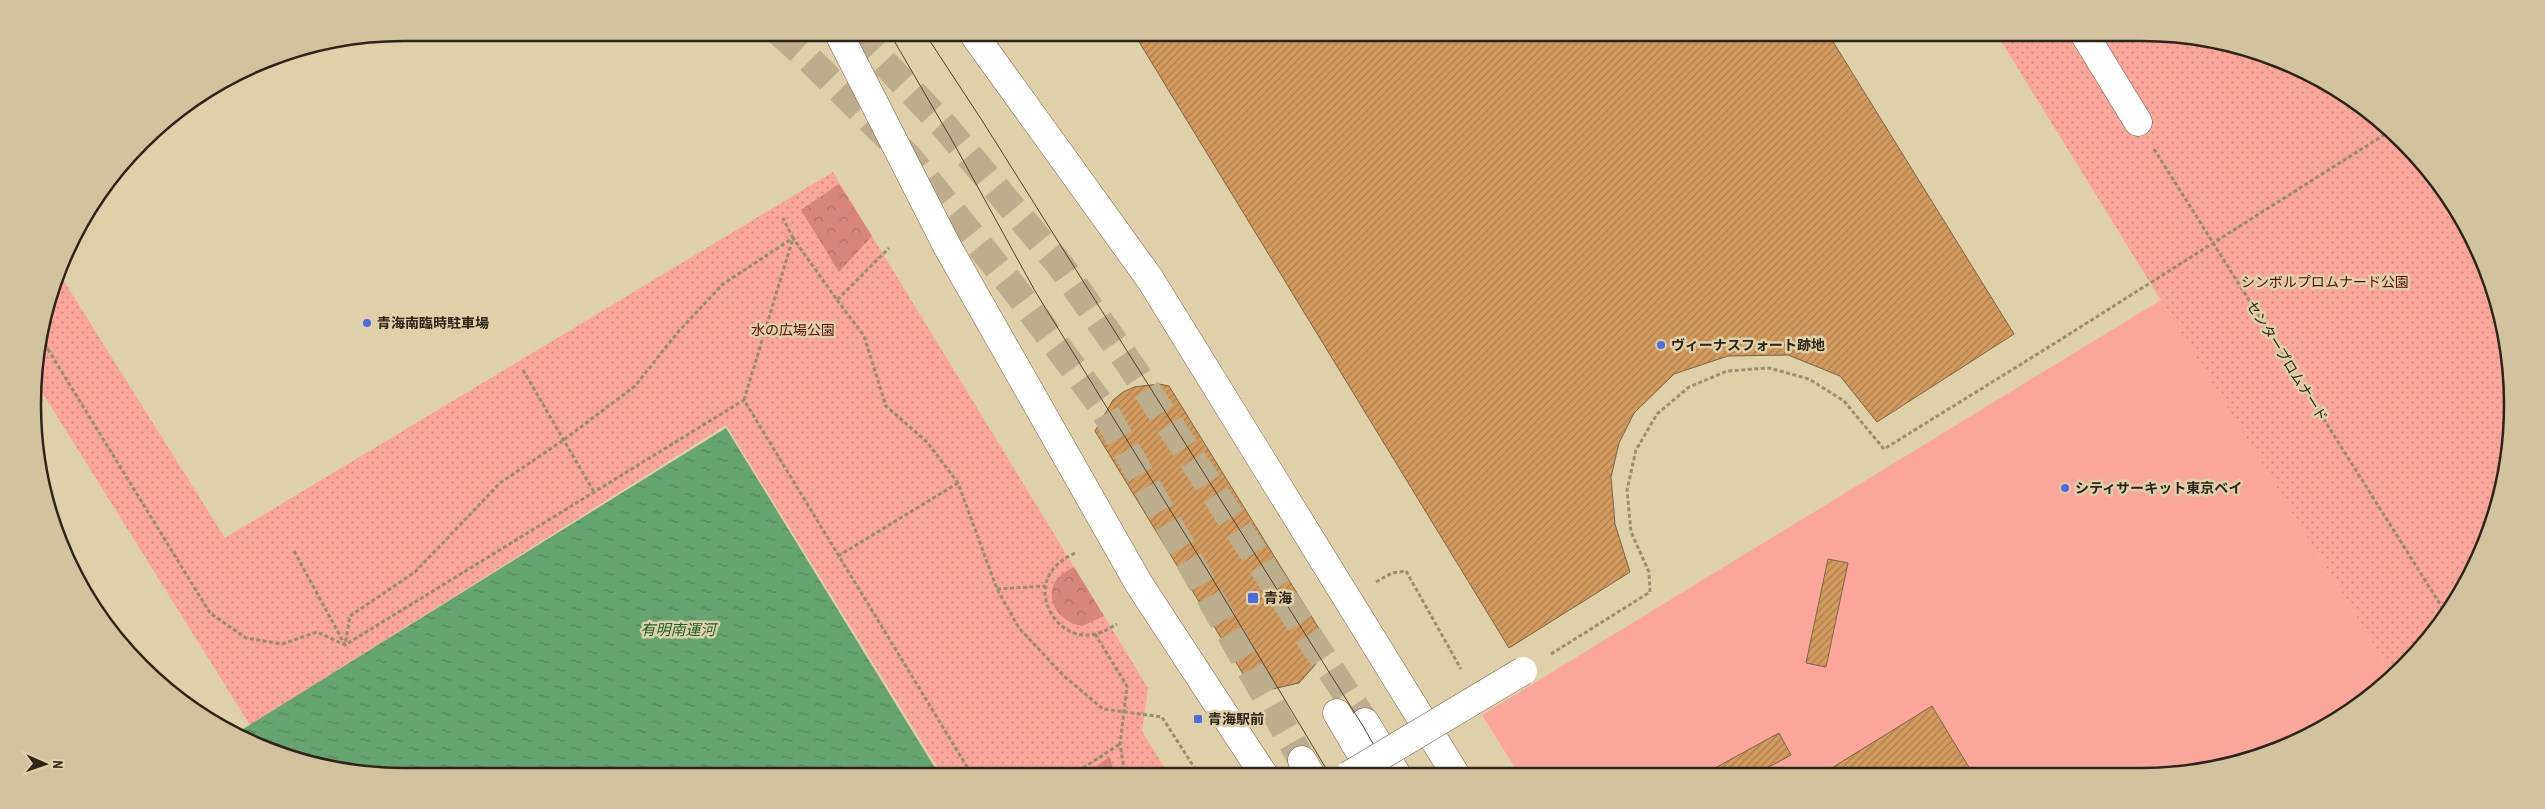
<svg xmlns="http://www.w3.org/2000/svg" width="2545" height="809" viewBox="0 0 2545 809" font-family="'Archivo Narrow','Noto Sans JP',sans-serif">
  <defs>
    <pattern id="green-dots" width="8" height="8" patternUnits="userSpaceOnUse" patternTransform="scale(1.25)"><rect width="8" height="8" fill="#faa69b"/><path d="M2 2h.1M6 6h.1" fill="none" stroke="#cb877d" stroke-width="1.8" stroke-linecap="round"/></pattern>
    <pattern id="forest-crowns" width="20" height="18" patternUnits="userSpaceOnUse" patternTransform="scale(1.25)"><rect width="20" height="18" fill="#d8867c"/><path d="M2 6a3 3 0 1 1 6 0M12 15a3 3 0 1 1 6 0" fill="none" stroke="#b06d65"/></pattern>
    <pattern id="water-ripples" width="26" height="14" patternUnits="userSpaceOnUse" patternTransform="scale(1.25)"><rect width="26" height="14" fill="#66a56f"/><path d="M2 4q2-2 4 0t4 0M15 11q2-2 4 0t4 0" fill="none" stroke="#54865a"/></pattern>
    <pattern id="building-hatch" width="6" height="6" patternUnits="userSpaceOnUse" patternTransform="scale(1.25)"><rect width="6" height="6" fill="#d39c5f"/><path d="M-1 1l2-2M0 6l6-6M5 7l2-2" fill="none" stroke="#ac7f4d"/></pattern>
  </defs>
  <rect width="100%" height="100%" fill="#e0d0aa"/>
  <g fill="url(#green-dots)">
    <polygon points="2140,32 2213,40 2283,61 2347,95 2404,142 2450,198 2484,262 2505,332 2512,405 2505,477 2463,590 2393,676 1996,33"/>
    <polygon points="833,172 1148,688 1142,731 1169,775 943,776 726,425 250,725 35,381 36,356 60,275 225,538"/>
  </g>
  <g fill="url(#forest-crowns)">
    <polygon points="839,184 872,236 839,272 801,210"/>
    <path d="M1074,567L1104,616L1082,626C1063,623 1044,604 1055,582C1059,575 1067,571 1074,567Z"/>
    <polygon points="1110,757 1115,775 1082,775"/>
  </g>
  <polygon fill="#faa69b" points="2161,300 2393,676 2386,684 2305,738 2189,773 1519,774 1482,715"/>
  <polygon fill="url(#water-ripples)" points="726,428 940,776 404,776 332,769 262,748 235,734"/>
  <g fill="url(#building-hatch)" stroke="#7e6448">
    <polygon points="1133,32 1827,32 2014,334 1877,422 1840,376 1788,355 1728,356 1674,374 1634,413 1619,443 1611,477 1615,524 1630,572 1509,648"/>
    <polygon points="1159,384 1169,386 1326,640 1315,665 1299,683 1268,690 1251,687 1095,431 1113,400 1123,392 1134,387"/>
    <polygon points="1828,559 1848,563 1826,667 1806,663"/>
    <polygon points="1932,706 1973,774 1822,774"/>
    <polygon points="1779,733 1791,755 1756,774 1704,774"/>
  </g>
  <g fill="none" stroke-linecap="round" stroke-linejoin="round">
    <g stroke="#bcae8d" stroke-width="28" stroke-dasharray="28 14" stroke-linecap="butt">
      <polyline points="779,32 808,58 909,158 1013,287 1101,405 1302,760"/>
      <polyline points="855,32 946,128 1060,265 1131,366 1365,722"/>
    </g>
    <g stroke="#716340" stroke-width="29">
      <g id="street">
        <polyline points="2083,32 2138,122"/>
        <polyline points="1337,713 1367,764"/>
      </g>
    </g>
    <g stroke="#716340" stroke-width="29">
      <g id="secondary">
        <polyline points="838,32 947,246 1139,584 1264,775"/>
        <polyline points="972,32 1150,279 1456,775"/>
        <polyline points="1365,722 1397,775"/>
        <polyline points="1302,760 1311,775"/>
      </g>
    </g>
    <g stroke="#9a8e71" stroke-width="3" stroke-dasharray="4 2.5" stroke-linecap="butt">
      <polyline points="2154,149 2445,612"/>
      <polyline points="837,300 864,336 886,406 927,442 958,483 997,589 1019,628 1064,676 1103,709 1162,717 1199,775"/>
      <polyline points="41,338 210,613 246,638 282,644 317,632 345,645 350,616 415,572 500,483 565,439 635,386 678,332 723,284 793,238 837,300 889,248"/>
      <polyline points="523,370 594,492"/>
      <polyline points="744,400 793,238 783,218"/>
      <polyline points="294,551 345,645 744,400 972,775"/>
      <path d="M1075,553C1065,558 1057,563 1051,572C1032,601 1062,643 1096,634C1103,632 1110,628 1117,624"/>
      <polyline points="838,556 958,483"/>
      <polyline points="1376,582 1392,573 1406,571 1461,669"/>
      <polyline points="997,589 1045,586"/>
      <polyline points="1095,634 1127,686 1120,744 1125,775"/>
      <polyline points="1551,654 1650,592 1649,572 1631,532 1627,490 1636,450 1657,414 1689,387 1727,371 1769,368 1809,379 1844,401 1884,449 2060,340 2390,131"/>
      <polyline points="1072,775 1120,744"/>
    </g>
    <use href="#street" stroke="#fff" stroke-width="28"/>
    <use href="#secondary" stroke="#fff" stroke-width="28"/>
    <g stroke="#4c4331" stroke-width="1">
      <polyline points="889,32 953,142 1035,291 1209,573 1330,775"/>
      <polyline points="924,32 983,122 1363,726 1391,775"/>
    </g>
    <g stroke="#716340" stroke-width="29" stroke-linecap="butt">
      <polyline id="street-bridge" points="1349,775 1523,671"/>
    </g>
    <use href="#street-bridge" stroke="#fff" stroke-width="28"/>
  </g>
  <g fill="#4a6cdf" stroke="#e0d0aa" stroke-width="2">
    <circle cx="367" cy="323" r="5"/>
    <circle cx="1661" cy="345" r="5"/>
    <circle cx="2065" cy="488" r="5"/>
    <rect x="1247" y="592" width="12" height="12" rx="2.5"/>
    <rect x="1193" y="714" width="10" height="10" rx="2.5"/>
  </g>
  <g text-anchor="middle" stroke-width="5" stroke-linejoin="round" paint-order="stroke">
    <g font-size="14" fill="#570d0b" stroke="#e0d0aa">
      <text x="2325" y="287">シンボルプロムナード公園</text>
      <text x="793" y="335">水の広場公園</text>
    </g>
    <g font-size="14" font-weight="bold" fill="#2d2618" stroke="#e0d0aa" text-anchor="start">
      <text x="377" y="328">青海南臨時駐車場</text>
      <text x="1671" y="350">ヴィーナスフォート跡地</text>
      <text x="2075" y="493">シティサーキット東京ベイ</text>
      <text x="1264" y="603">青海</text>
      <text x="1208" y="724">青海駅前</text>
    </g>
    <g font-size="14" fill="#2d2618" stroke="#e0d0aa">
      <text transform="translate(2287 361) rotate(58)" y="5">センタープロムナード</text>
    </g>
    <g font-size="15" font-style="italic" fill="#1e612d" stroke="#e0d0aa">
      <text x="678" y="635">有明南運河</text>
    </g>
  </g>
  <path d="M0 0H2545V809H0ZM404 41H2141A363 363 0 0 1 2504 404V405A363 363 0 0 1 2141 768H404A363 363 0 0 1 41 405V404A363 363 0 0 1 404 41Z" fill="#d2c29e" fill-rule="evenodd"/>
  <path fill="none" stroke="#2d2618" stroke-width="2.5" d="M404 41H2141A363 363 0 0 1 2504 404V405A363 363 0 0 1 2141 768H404A363 363 0 0 1 41 405V404A363 363 0 0 1 404 41Z"/>
  <g transform="translate(45 764) rotate(92)" stroke="#e0d0aa" stroke-width="4" paint-order="stroke">
  <path d="M0-4L9 19L0 12L-9 19Z" fill="#2d2618"/>
  <text y="-8" font-size="14" font-weight="bold" text-anchor="middle" fill="#2d2618">N</text>
  </g>
</svg>
